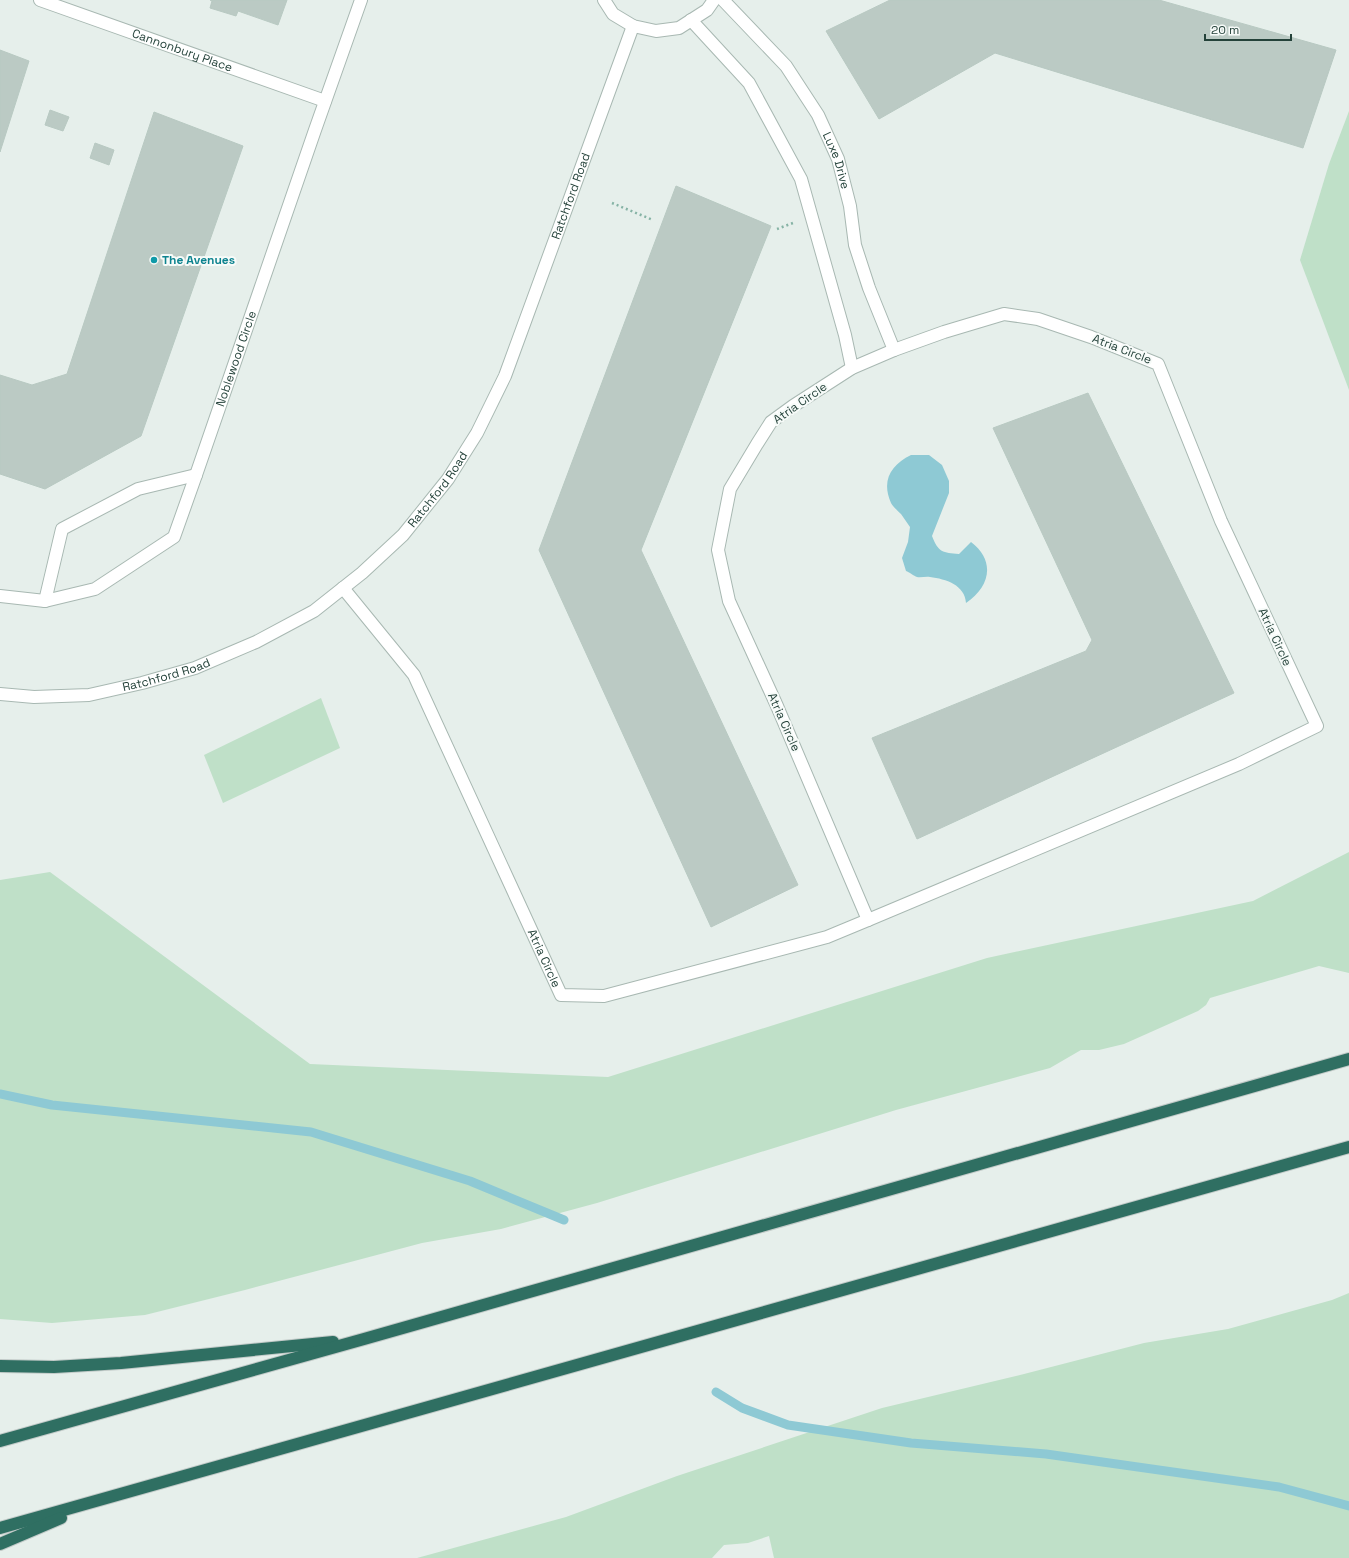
<svg xmlns="http://www.w3.org/2000/svg" width="1349" height="1558" viewBox="0 0 1349 1558" font-family="'Space Grotesk',sans-serif">
  <rect width="100%" height="100%" fill="#e6efeb"/>
  <g fill="#bfe0c8">
    <polygon points="1349,111 1349,390 1300,260 1329,164"/>
    <polygon points="321,698 340,748 223,803 204,755"/>
    <polygon points="1349,852 1349,973 1319,966 1210,998 1206,1005 1198,1011 1124,1044 1099,1050 1081,1050 1050,1068 896,1110 597,1203 501,1229 422,1243 245,1290 145,1315 52,1323 0,1319 0,880 50,872 310,1064 608,1077 987,958 1253,901"/>
    <polygon points="1349,1293 1349,1558 774,1558 769,1536 748,1543 724,1545 712,1558 417,1558 566,1517 677,1476 882,1408 1024,1374 1144,1343 1228,1329 1332,1300"/>
  </g>
  <path fill="#8ec9d4" d="M911,455H929L942,465L949,481V493L932,536C938,552 943,553 959,554L971,542C996,561 990,587 966,603C965,585 946,579 930,577C926,576 921,578 917,577C914,576 909,572 906,571L902,558L908,542L910,527C907,523 904,518 901,514C898,511 893,507 891,503C881,480 891,465 911,455Z"/>
  <g fill="none" stroke-linecap="round" stroke-linejoin="round">
    <g stroke="#8ec9d4" stroke-width="9">
      <polyline points="0,1094 52,1105 311,1132 470,1181 564,1220"/>
      <polyline points="716,1392 742,1408 788,1425 911,1443 1046,1454 1279,1487 1349,1506"/>
    </g>
  </g>
  <g fill="#bbcac4" stroke="#b8c9c2">
    <polygon points="210,0 287,0 278,25 238,11 236,16 210,8 212,1"/>
    <polygon points="890,0 1159,0 1336,50 1303,148 995,53 879,119 826,31"/>
    <polygon points="0,50 29,61 0,152"/>
    <polygon points="50,110 69,117 63,131 45,125"/>
    <polygon points="154,112 243,146 141,436 45,489 0,474 0,375 32,385 67,374"/>
    <polygon points="95,143 114,150 109,165 90,158"/>
    <polygon points="676,186 771,226 641,550 798,885 711,927 539,550"/>
    <polygon points="1088,393 1234,693 917,839 872,738 1086,651 1092,640 993,428"/>
  </g>
  <g fill="none" stroke-linecap="round" stroke-linejoin="round">
    <g stroke="#a8b8b2" stroke-width="14">
      <g id="minor">
        <path id="s1" d="M40,0L325,101"/>
        <polyline points="604,0 613,14 633,26 656,31 679,28 707,10 714,0"/>
        <path id="s2" d="M723,0L786,66L818,115L838,159L850,206L855,245L869,288L894,350"/>
        <polyline points="691,20 749,83 801,179 845,335 852,368"/>
        <polygon points="1004,314 1038,319 1091,337 1158,364 1221,521 1317,726 1239,764 868,920 777,706 729,601 718,550 730,489 757,444 771,422 793,406 852,368 894,350 944,332"/>
        <path id="s3" d="M343,588L414,675L561,995L604,996L827,937L868,920"/>
        <path id="s4" d="M0,596L45,601L95,589L174,537L196,475L315,130L361,0"/>
        <polyline points="45,601 62,529 138,489 196,475"/>
        <path id="s5" d="M0,694L34,697L89,695L142,683L195,668L256,642L314,611L362,573L403,535L448,479L477,433L505,376L633,26"/>
      </g>
    </g>
    <g stroke="#c2cac8" stroke-width="14">
      <g id="highway">
        <polyline points="0,1366 54,1367 121,1363 333,1342"/>
        <polyline points="0,1441 364,1339 1349,1059"/>
        <polyline points="0,1528 1349,1147"/>
        <polyline points="0,1544 61,1518"/>
      </g>
    </g>
    <g stroke="#86b3a5" stroke-width="2.5" stroke-dasharray="2 3" stroke-linecap="butt">
      <polyline points="612,203 653,220"/>
      <polyline points="777,229 793,223"/>
    </g>
    <use href="#minor" stroke="#fff" stroke-width="12"/>
    <use href="#highway" stroke="#2f6f62" stroke-width="12"/>
  </g>
  <circle fill="#0f9aa8" stroke="#f7fbf9" stroke-width="1.5" cx="154" cy="260" r="4"/>
  <g text-anchor="middle" stroke-width="4" stroke-linejoin="round" paint-order="stroke">
    <g font-size="12" fill="#24423a" stroke="#f7fbf9">
      <text dy="4" stroke="none"><textPath href="#s1" startOffset="151">Cannonbury Place</textPath></text>
      <text dy="4" stroke="none"><textPath href="#s2" startOffset="199">Luxe Drive</textPath></text>
      <text dy="4" stroke="none"><textPath href="#s5" startOffset="829">Ratchford Road</textPath></text>
      <text transform="translate(1122 349) rotate(21)" y="4">Atria Circle</text>
      <text dy="4" stroke="none"><textPath href="#s4" startOffset="380">Noblewood Circle</textPath></text>
      <text transform="translate(800 403) rotate(-35)" y="4">Atria Circle</text>
      <text dy="4" stroke="none"><textPath href="#s5" startOffset="505">Ratchford Road</textPath></text>
      <text transform="translate(1275 637) rotate(65)" y="4">Atria Circle</text>
      <text dy="4" stroke="none"><textPath href="#s5" startOffset="169">Ratchford Road</textPath></text>
      <text transform="translate(784 722) rotate(66)" y="4">Atria Circle</text>
      <text dy="4" stroke="none"><textPath href="#s3" startOffset="424">Atria Circle</textPath></text>
    </g>
    <g font-size="12" font-weight="bold" fill="#0d838f" stroke="#f7fbf9" text-anchor="start">
      <text x="162" y="264">The Avenues</text>
    </g>
  </g>
  <path d="M1205 34v6h86v-6" fill="none" stroke="#24423a" stroke-width="2"/>
  <text x="1211" y="34" font-size="12" fill="#24423a" stroke="#f7fbf9" stroke-width="3" paint-order="stroke">20 m</text>
</svg>
